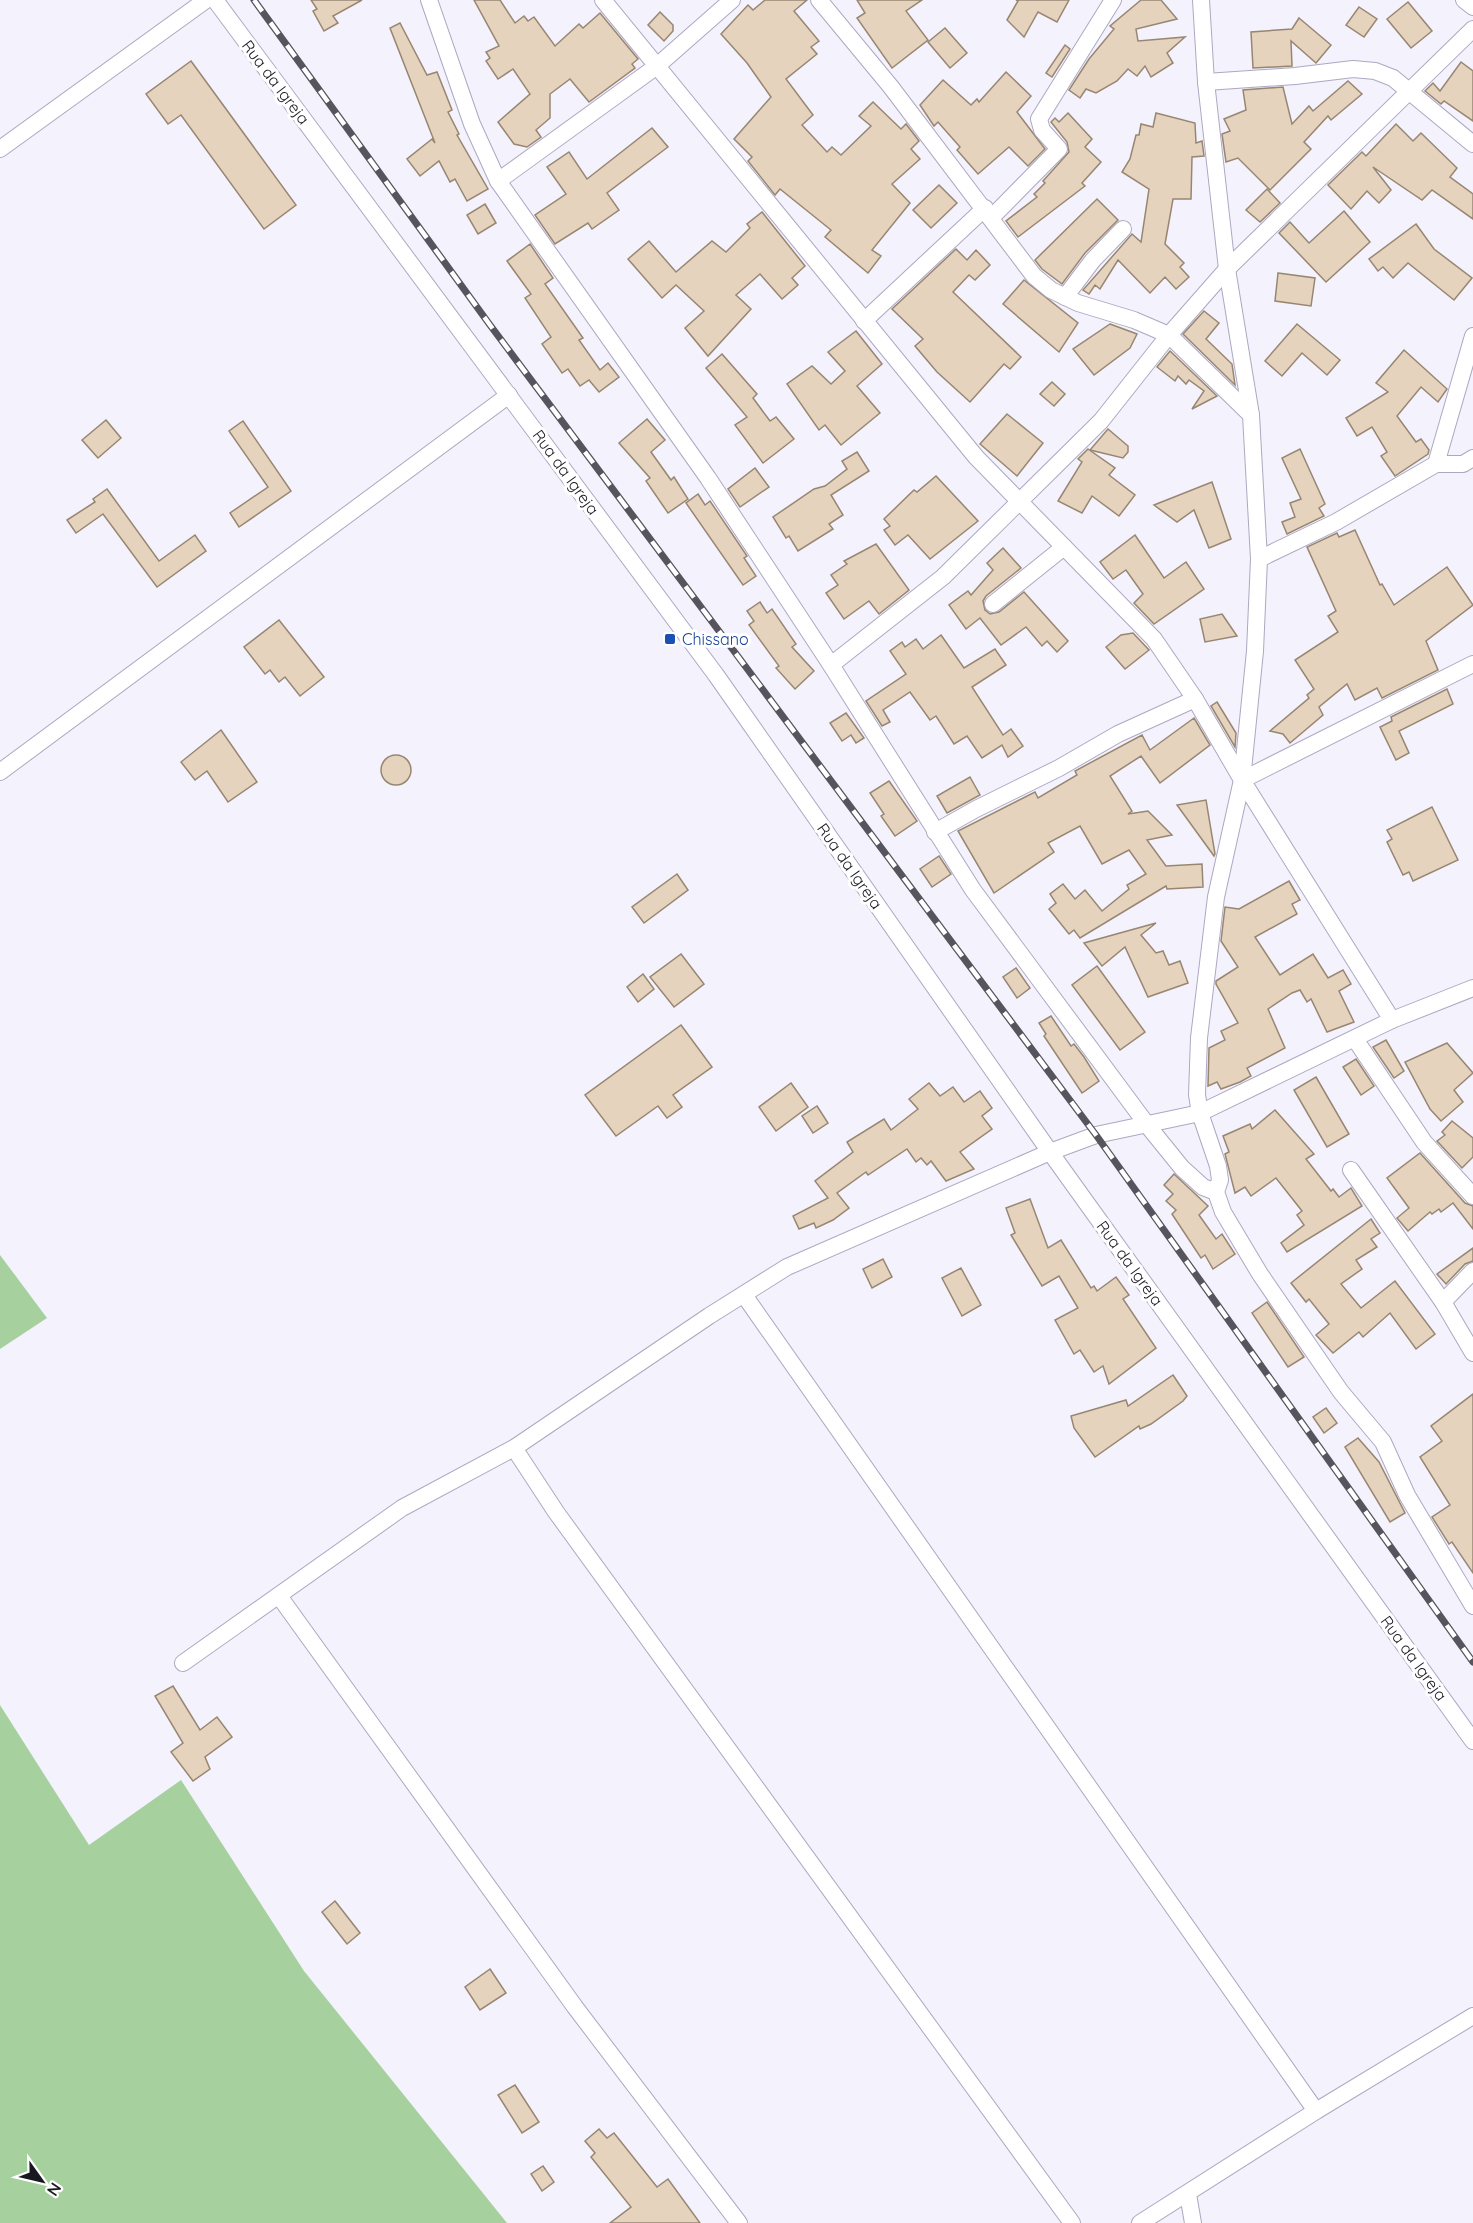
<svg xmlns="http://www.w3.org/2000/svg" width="1473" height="2223" viewBox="0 0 1473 2223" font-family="Quicksand,sans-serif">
  <rect width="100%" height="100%" fill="#f4f2fd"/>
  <g fill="#a6d19e">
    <polygon points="0,1255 47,1318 0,1349"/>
    <polygon points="0,1705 89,1845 181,1780 304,1971 507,2223 0,2223"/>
  </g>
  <g fill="#e6d3bd" stroke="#978672" stroke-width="1.5">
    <polygon points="311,0 362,0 333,16 338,23 324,31 313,11 317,9"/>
    <polygon points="474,0 500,0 515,23 524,16 528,21 534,17 555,46 579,24 583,28 600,13 638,59 632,64 635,68 589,102 570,79 550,94 550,118 536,130 541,137 527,147 514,144 498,122 530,94 513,69 498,79 486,61 490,58 486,52 499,46"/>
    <polygon points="765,0 807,0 794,11 819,41 811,47 817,54 786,79 813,115 802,125 827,152 832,147 841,155 871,126 859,116 873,102 901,129 906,124 919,141 911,149 920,159 892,184 910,203 872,250 881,256 868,273 825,237 831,230 780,189 775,195 748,161 752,157 734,139 771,97 747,63 721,34 748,5 753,10"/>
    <polygon points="857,0 922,0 906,11 928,40 892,68 857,18 865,13"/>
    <polygon points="1016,0 1069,0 1057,22 1038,12 1024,37 1007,20 1018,1"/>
    <polygon points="1141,0 1161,0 1177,19 1136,29 1138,41 1185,37 1167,53 1173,63 1151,77 1145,66 1137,76 1128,69 1117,81 1096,93 1086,89 1080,98 1069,90 1089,59 1114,29 1110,26"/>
    <polygon points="1408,2 1432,31 1411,48 1387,19"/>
    <polygon points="1359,7 1377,19 1364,37 1346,25"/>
    <polygon points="660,12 673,25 673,31 664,41 648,25"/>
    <polygon points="1299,18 1331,45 1316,63 1291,41 1292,66 1253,68 1251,32 1292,29"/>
    <polygon points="400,23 427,75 437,72 452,110 448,112 459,134 457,135 488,189 467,201 455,179 450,182 439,161 420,176 407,159 432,139 435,143 390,28"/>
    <polygon points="945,28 967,53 950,68 928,42"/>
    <polygon points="1065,45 1070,49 1052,77 1046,73"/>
    <polygon points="191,61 296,205 264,229 181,115 168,124 146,94"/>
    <polygon points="1461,62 1473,71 1473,121 1444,101 1441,104 1425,91 1433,83 1440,91"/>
    <polygon points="1006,72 1031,96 1017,112 1045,149 1028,166 1009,147 978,174 957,150 960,147 938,122 934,126 920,105 943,80 971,105 977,99 979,102"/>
    <polygon points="1348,81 1362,94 1331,120 1328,116 1304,142 1311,149 1270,190 1238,158 1226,162 1222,134 1230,131 1224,119 1246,110 1243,90 1283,87 1292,124 1309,106 1313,111"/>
    <polygon points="1068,113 1092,139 1085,147 1101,162 1082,183 1085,186 1018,237 1006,221 1037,197 1034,194 1045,183 1043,181 1069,152 1067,142 1051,122 1055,118 1059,122"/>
    <polygon points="1156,113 1195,123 1196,143 1202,141 1204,156 1192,157 1191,199 1173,199 1165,244 1184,263 1180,267 1189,277 1176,289 1165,277 1150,293 1118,260 1100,289 1095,285 1089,294 1083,290 1132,234 1141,242 1149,189 1122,172 1130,159 1136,135 1139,135 1141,124 1153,127"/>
    <polygon points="1396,124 1413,141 1421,133 1457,168 1450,177 1473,194 1473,219 1432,190 1422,200 1373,167 1391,190 1379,203 1367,191 1351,209 1328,185 1362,152 1366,156"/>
    <polygon points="652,128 668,147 607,193 619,210 592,229 588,223 555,244 535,215 566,194 547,167 569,152 587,179"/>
    <polygon points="939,185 957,203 931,228 913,210"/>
    <polygon points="1267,189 1280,203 1260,222 1246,210"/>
    <polygon points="1097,199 1118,220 1085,253 1062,284 1042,269 1035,260"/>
    <polygon points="485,204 496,223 478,234 467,215"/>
    <polygon points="1344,211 1370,242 1326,282 1279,233 1290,222 1309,243"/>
    <polygon points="762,212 805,266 792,278 798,285 782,299 760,274 736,295 751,309 708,356 685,328 704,311 676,285 662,298 628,259 649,241 676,272 712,241 726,252 750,228 747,224"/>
    <polygon points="1416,224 1434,249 1472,278 1454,300 1408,263 1393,278 1383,267 1378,271 1369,259"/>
    <polygon points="530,244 553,278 545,284 583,338 579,340 600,370 608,363 619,377 599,392 589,380 580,386 568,369 562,373 542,344 551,337 525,298 531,294 507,261"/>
    <polygon points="956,249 967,260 976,250 990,265 975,280 969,275 953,292 1021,357 1010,369 1004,364 970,402 937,372 915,346 923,339 892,309"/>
    <polygon points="1278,273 1315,278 1311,306 1275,301"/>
    <polygon points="1024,280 1078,323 1059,352 1003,304"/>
    <polygon points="1204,311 1219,323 1206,339 1232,364 1235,385 1183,334"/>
    <polygon points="1110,324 1137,334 1130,348 1094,375 1073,349"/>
    <polygon points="1297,324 1340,360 1327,375 1302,353 1282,376 1265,361"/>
    <polygon points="856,331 882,364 857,386 880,413 841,445 825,425 819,430 787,384 812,366 831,384 845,371 828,352"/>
    <polygon points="1404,350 1447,389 1438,402 1421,387 1397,416 1416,442 1421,439 1429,450 1428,454 1395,476 1381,456 1387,452 1372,427 1357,436 1346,418 1388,392 1376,383"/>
    <polygon points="1170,351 1217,396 1192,409 1204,391 1189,380 1186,384 1178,376 1175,381 1157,367"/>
    <polygon points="722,354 757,394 753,398 770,421 776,417 794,439 763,463 735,425 747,417 706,368"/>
    <polygon points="1052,382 1065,394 1054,406 1040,394"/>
    <polygon points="1007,414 1043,443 1017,476 980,444"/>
    <polygon points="647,419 665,440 651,452 671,480 674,477 688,499 668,513 646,481 650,478 619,443"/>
    <polygon points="106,420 121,438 98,458 82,440"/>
    <polygon points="243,421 291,491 239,527 230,513 268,487 229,431"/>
    <polygon points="1108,429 1128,446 1128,452 1123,458 1090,450"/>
    <polygon points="1088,449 1115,468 1109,475 1135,495 1119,516 1092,496 1082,513 1058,501 1082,462 1078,459"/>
    <polygon points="1300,449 1325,504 1319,508 1324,516 1287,534 1282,522 1295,517 1290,503 1301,499 1282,458"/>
    <polygon points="857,452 869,471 831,495 843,515 829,524 833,529 798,551 789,536 786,538 773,517 814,489 825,486 847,469 842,461"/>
    <polygon points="755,468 769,487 740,507 728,489"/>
    <polygon points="936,476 978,521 930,559 908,535 895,545 884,530 890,526 884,519 914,490 917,492"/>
    <polygon points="1212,482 1231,539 1209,548 1194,510 1177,522 1154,505"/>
    <polygon points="107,489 159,561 195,535 206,551 157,587 103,514 76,533 67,520 95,502 93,499"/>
    <polygon points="698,494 705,505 710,501 747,556 744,558 756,576 743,585 686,503"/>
    <polygon points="1355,530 1380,585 1382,584 1394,605 1447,567 1473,605 1426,641 1438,670 1382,698 1377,688 1355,700 1347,684 1319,707 1323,715 1290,743 1283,734 1270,731 1309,698 1307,695 1314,689 1295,660 1338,632 1328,616 1336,611 1307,547 1337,533 1339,537"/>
    <polygon points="1135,535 1164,578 1186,562 1204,589 1154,624 1134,603 1143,594 1126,570 1113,579 1100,562"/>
    <polygon points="876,544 909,590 879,614 869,601 844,619 826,593 838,585 831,575 847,564 844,561"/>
    <polygon points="1003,548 1021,568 986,596 983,601 985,610 990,614 999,612 1024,592 1068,641 1057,652 1047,641 1042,646 1026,627 1001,645 980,618 966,629 949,605 968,591 971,595 993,570 987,563"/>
    <polygon points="760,602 767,613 772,609 796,644 792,647 814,671 795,689 776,668 779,666 749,625 754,621 747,611"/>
    <polygon points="1222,614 1237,636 1205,642 1200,619"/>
    <polygon points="279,620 324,677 300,696 285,677 279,682 270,670 265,674 244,647"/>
    <polygon points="1133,633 1149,650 1125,669 1106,647 1121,635"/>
    <polygon points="941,635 964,668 995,649 1006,665 972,687 1003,735 1011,729 1023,746 1008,757 1002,745 982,758 967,736 954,744 936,716 930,720 910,692 883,710 890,722 882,726 866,701 906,674 890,651 902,642 905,647 916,639 923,649"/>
    <polygon points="1447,689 1453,704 1399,731 1409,753 1396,760 1380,727 1392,721 1391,717"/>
    <polygon points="1217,702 1236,733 1235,747 1211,706"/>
    <polygon points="846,713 864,738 856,743 851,735 842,741 830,723"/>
    <polygon points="1194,718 1210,745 1160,783 1141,756 1110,776 1132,811 1128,814 1148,811 1172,835 1147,840 1166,866 1202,864 1203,887 1167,889 1166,886 1080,938 1074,930 1069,934 1049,909 1056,903 1050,894 1063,884 1075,899 1085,890 1102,911 1129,889 1127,885 1146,874 1129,850 1102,864 1080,826 1048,843 1054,852 994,893 958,831 1035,792 1038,798 1077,775 1075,771 1142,735 1150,750"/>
    <polygon points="221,730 257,782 228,802 207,771 195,780 181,762"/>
    <circle cx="396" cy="770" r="15"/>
    <polygon points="970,777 980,795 947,813 937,796"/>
    <polygon points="889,781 917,821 895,836 881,816 884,814 870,793"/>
    <polygon points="1206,800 1215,854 1214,856 1177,805"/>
    <polygon points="1432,807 1458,860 1413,881 1409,872 1403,875 1387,842 1392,839 1387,830"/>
    <polygon points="939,856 951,874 932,887 920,869"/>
    <polygon points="677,874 688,890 644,923 632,907"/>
    <polygon points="1289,881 1300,900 1292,904 1297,914 1255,937 1280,975 1313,954 1328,978 1343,970 1351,984 1339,991 1354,1022 1327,1032 1311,999 1307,1002 1300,990 1292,993 1268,1009 1285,1048 1247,1068 1251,1076 1240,1082 1221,1089 1217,1082 1208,1086 1209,1048 1225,1040 1221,1031 1238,1023 1216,984 1216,981 1238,967 1221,941 1225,907 1239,909"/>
    <polygon points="1156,923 1141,935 1156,953 1163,951 1169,965 1180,961 1188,983 1148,997 1125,947 1102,966 1084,943"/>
    <polygon points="681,954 704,984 674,1007 650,977"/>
    <polygon points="1097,966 1145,1032 1120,1050 1072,985"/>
    <polygon points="1016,968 1030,988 1017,998 1003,977"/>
    <polygon points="643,974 654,989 638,1002 627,987"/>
    <polygon points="1051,1016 1071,1046 1074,1044 1084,1057 1099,1081 1082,1093 1044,1036 1046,1034 1039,1023"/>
    <polygon points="681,1025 712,1067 673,1095 682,1107 667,1118 658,1106 616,1136 585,1095"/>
    <polygon points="1386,1040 1404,1071 1394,1078 1373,1047"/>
    <polygon points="1447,1043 1473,1073 1454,1090 1463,1102 1441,1121 1430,1109 1405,1062"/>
    <polygon points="1356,1059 1374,1086 1361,1095 1343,1067"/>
    <polygon points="1316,1077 1349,1134 1327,1147 1294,1090"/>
    <polygon points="791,1083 808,1107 776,1131 759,1107"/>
    <polygon points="929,1083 940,1096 953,1087 964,1102 980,1091 992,1108 982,1116 992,1129 960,1152 974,1169 946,1181 931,1161 927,1165 921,1158 916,1162 907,1149 868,1175 866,1172 837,1193 849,1208 833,1220 816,1228 814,1223 799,1229 793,1216 828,1198 815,1181 853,1152 847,1142 884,1119 891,1130 918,1109 909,1099"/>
    <polygon points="817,1106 828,1123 813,1133 802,1116"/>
    <polygon points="1275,1110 1314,1154 1306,1159 1331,1191 1333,1189 1339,1197 1351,1188 1362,1206 1287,1252 1281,1243 1304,1225 1297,1215 1302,1211 1276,1178 1251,1196 1245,1187 1235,1193 1225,1154 1229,1152 1223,1136 1250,1124 1252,1129"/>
    <polygon points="1452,1121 1473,1138 1473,1157 1462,1168 1437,1141 1445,1135 1442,1132"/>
    <polygon points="1420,1153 1465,1203 1473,1206 1473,1229 1453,1203 1441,1212 1439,1209 1432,1214 1430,1212 1408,1231 1397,1218 1409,1208 1387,1178"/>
    <polygon points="1174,1174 1208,1206 1199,1215 1216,1239 1222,1234 1235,1254 1213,1269 1205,1255 1201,1258 1172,1214 1176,1210 1166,1201 1173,1194 1164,1185"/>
    <polygon points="1030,1199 1048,1248 1061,1240 1091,1288 1094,1286 1097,1291 1116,1277 1129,1295 1123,1299 1156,1348 1109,1384 1103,1366 1094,1372 1080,1350 1074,1354 1055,1320 1078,1308 1059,1276 1042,1286 1011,1235 1015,1233 1006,1208"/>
    <polygon points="1371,1219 1380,1233 1371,1239 1377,1247 1356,1260 1362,1269 1341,1284 1361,1308 1395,1281 1435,1334 1416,1349 1390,1313 1363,1337 1359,1332 1333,1353 1316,1335 1329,1324 1309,1299 1306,1302 1291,1283"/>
    <polygon points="1473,1248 1473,1261 1465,1264 1446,1284 1437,1274"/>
    <polygon points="883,1259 892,1277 872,1288 863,1269"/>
    <polygon points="961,1268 981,1305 962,1316 942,1278"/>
    <polygon points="1267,1302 1304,1357 1288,1367 1252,1313"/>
    <polygon points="1173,1375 1187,1396 1183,1401 1151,1424 1140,1429 1139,1426 1095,1457 1074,1428 1071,1416 1126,1400 1128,1406"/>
    <polygon points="1473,1394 1473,1573 1452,1542 1449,1544 1432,1517 1450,1505 1420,1457 1442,1441 1431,1426"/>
    <polygon points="1326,1408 1337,1423 1324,1433 1313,1417"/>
    <polygon points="1358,1438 1379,1462 1405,1513 1390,1522 1345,1447"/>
    <polygon points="173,1686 200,1730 217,1717 232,1737 205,1757 210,1769 193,1781 171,1752 183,1743 155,1696"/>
    <polygon points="335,1901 360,1933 347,1944 322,1912"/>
    <polygon points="490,1969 506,1993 480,2010 465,1987"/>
    <polygon points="515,2085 539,2122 522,2133 498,2095"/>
    <polygon points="599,2129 607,2138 614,2133 657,2187 668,2179 700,2223 610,2223 631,2207 591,2157 595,2153 585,2141"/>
    <polygon points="543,2166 554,2182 542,2191 531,2174"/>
  </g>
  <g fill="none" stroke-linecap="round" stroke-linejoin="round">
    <g stroke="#ada8c1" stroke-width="18">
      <g id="street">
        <polyline points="215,0 716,675 1050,1152 1473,1741"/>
        <polyline points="429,0 472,124 498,181 708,478 831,665 973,890 1148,1126 1182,1168 1203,1187 1216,1192"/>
        <polyline points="603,0 976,457 1154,639 1195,699 1242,780 1392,1020"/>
        <polyline points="819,0 891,87 1034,276 1051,290 1078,303 1134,320 1169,335 1251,415"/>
        <polyline points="1201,0 1206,82 1227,269 1251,415 1259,559 1255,651 1242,780 1216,897 1199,1038 1197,1095 1200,1113 1218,1166 1220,1180 1216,1192 1223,1212 1260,1274 1341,1392 1383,1442 1407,1495 1473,1606"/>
        <polyline points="1464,0 1473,7"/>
        <polyline points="1206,82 1295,76 1353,69 1375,71 1393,78 1473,144"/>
        <polyline points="0,149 206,0"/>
        <polyline points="498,181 657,66 732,0"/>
        <polyline points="992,217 1059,149 1042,130 1039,119 1113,0"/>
        <polyline points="1065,297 1093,260 1123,229"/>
        <polyline points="864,321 985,208"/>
        <polyline points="1436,464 1463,464 1473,458"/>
        <polyline points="1259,559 1336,522 1436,464 1473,336"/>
        <polyline points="993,604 1064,547"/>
        <polyline points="831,665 943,577 1101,421 1169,335 1227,269 1473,29"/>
        <polyline points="0,772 509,395"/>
        <polyline points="1242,780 1473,664"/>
        <polyline points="935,832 976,809 1059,768 1118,734 1195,699"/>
        <polyline points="1355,1039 1424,1142 1473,1196"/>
        <polyline points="1351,1170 1443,1302 1473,1353"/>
        <polyline points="744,1295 1316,2111"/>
        <polyline points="1443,1302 1473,1271"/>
        <polyline points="514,1448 556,1512 1072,2223"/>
        <polyline points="279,1596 575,2007 739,2223"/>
        <polyline points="183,1663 402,1508 514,1448 709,1316 787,1267 1050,1152 1096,1135 1200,1113 1392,1020 1473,988"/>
        <polyline points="1188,2194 1193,2223"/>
        <polyline points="1140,2223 1316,2111 1473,2016"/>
      </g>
    </g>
    <use href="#street" stroke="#fff" stroke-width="16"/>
    <g stroke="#56545d" stroke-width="7">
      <polyline id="rail" points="254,0 490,325 1096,1135 1473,1662"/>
    </g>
    <use href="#rail" stroke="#fff" stroke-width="4.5" stroke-dasharray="14" stroke-linecap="butt"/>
  </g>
  <rect fill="#1a4fb4" stroke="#fff" stroke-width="2" x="664" y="633" width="12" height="12" rx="3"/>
  <g text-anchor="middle" stroke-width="6" stroke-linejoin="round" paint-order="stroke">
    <g font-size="16" fill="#191720" stroke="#fff">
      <text transform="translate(276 82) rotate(53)" y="6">Rua da Igreja</text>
      <text transform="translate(566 472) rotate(54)" y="6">Rua da Igreja</text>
      <text transform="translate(850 866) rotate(55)" y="6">Rua da Igreja</text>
      <text transform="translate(1130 1263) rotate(54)" y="6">Rua da Igreja</text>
      <text transform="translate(1414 1658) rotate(54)" y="6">Rua da Igreja</text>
    </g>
    <g font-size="16" fill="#164399" stroke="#fff" text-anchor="start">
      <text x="682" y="645">Chissano</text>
    </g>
  </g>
  <g transform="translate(42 2181) rotate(124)" stroke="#ffffff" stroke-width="4.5" paint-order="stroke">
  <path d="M0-4.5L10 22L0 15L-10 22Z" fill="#191720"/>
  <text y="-9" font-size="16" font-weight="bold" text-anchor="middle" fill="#191720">N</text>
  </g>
</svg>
